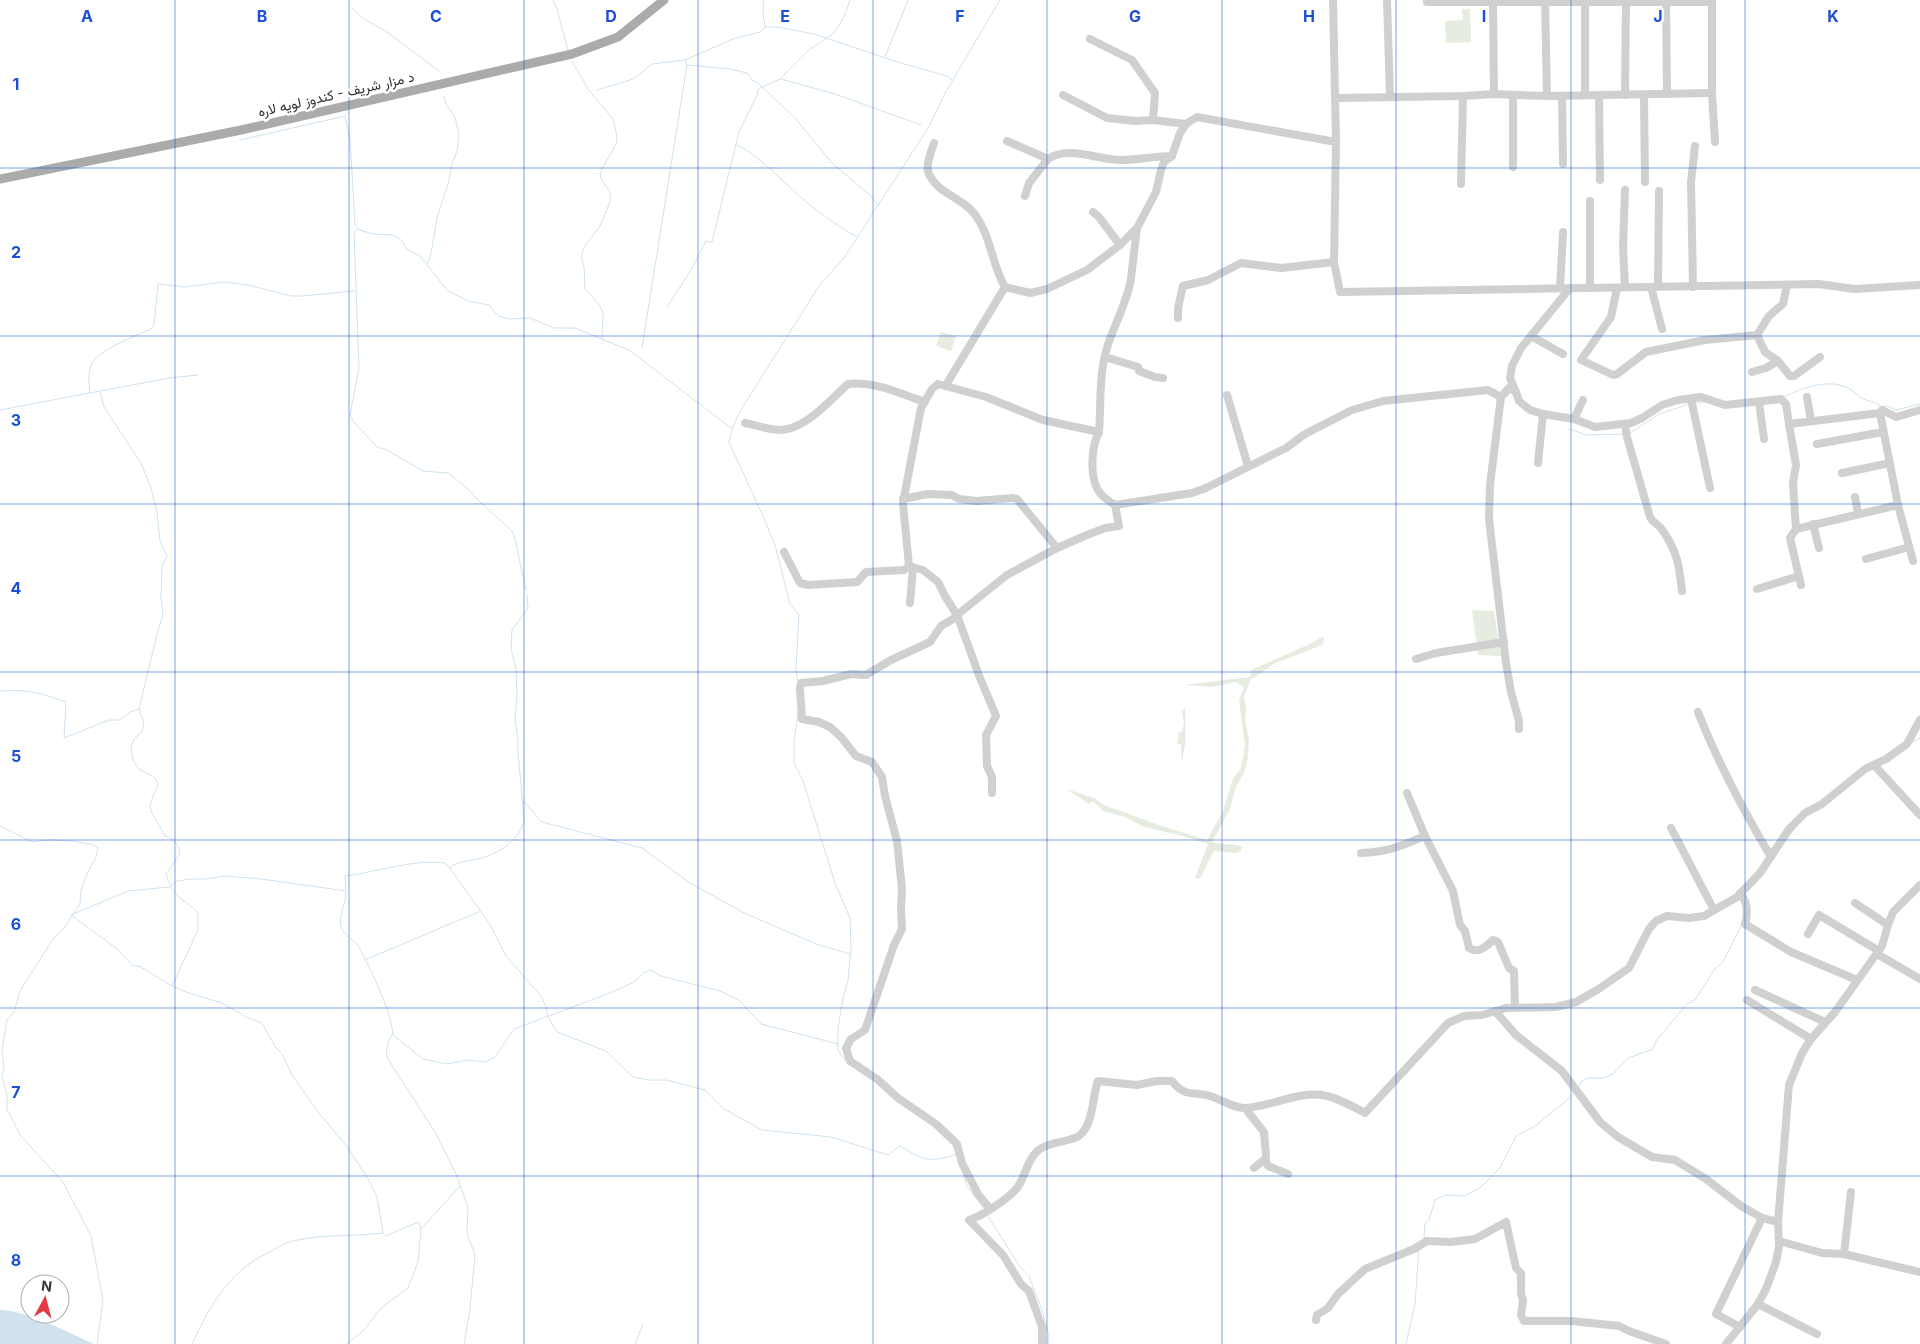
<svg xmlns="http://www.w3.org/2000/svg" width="1920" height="1344" viewBox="0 0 1920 1344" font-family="Inter,Vazirmatn,sans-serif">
  <rect width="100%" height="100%" fill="#fff"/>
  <g fill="#e6ecdf">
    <polygon points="1462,9 1470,9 1471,42 1446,43 1445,21 1463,20"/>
    <polygon points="941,332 956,336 951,351 936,346"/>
    <polygon points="1472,610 1494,611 1501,656 1478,655"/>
    <path d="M1324,636L1323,644C1308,651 1293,656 1278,662C1268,666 1262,674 1251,679L1244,696L1246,708L1245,721L1249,739L1248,758L1244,773L1236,787L1229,811L1212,842C1222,846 1234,842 1242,847L1241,851L1236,853L1214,851L1200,879L1195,878L1208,844L1186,837L1142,826L1125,817L1103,811L1093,801L1089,804L1066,789L1094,798L1104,805L1159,825L1207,840L1223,811L1233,779L1241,768L1245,746L1239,700L1244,687L1236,682L1212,687L1183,685L1251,677V670L1308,645Z"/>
    <polygon points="1185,708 1185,744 1182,763 1181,744 1177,744 1179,732 1182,732 1184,723 1182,711"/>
  </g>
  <path fill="#cfe2ee" d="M0,1310C26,1310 69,1333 94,1344H0Z"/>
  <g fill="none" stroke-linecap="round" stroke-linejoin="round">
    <g stroke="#cfe2ee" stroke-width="1">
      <polyline points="553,0 557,9 568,50"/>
      <polyline points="352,8 364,19 387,32 439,71"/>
      <polyline points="765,27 777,27 814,34 894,61 947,76 952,80"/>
      <polyline points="885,57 908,0"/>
      <polyline points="685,60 687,65 730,69 747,73 752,80 759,84 795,118 832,163 873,198 878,205"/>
      <polyline points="572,61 588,89 613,119 617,137 616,144 600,173 601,179 610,192 610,202 600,226 584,247 581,257 584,267 585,289 598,303 603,312 602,339"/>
      <polyline points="781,79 835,94 921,125"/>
      <polyline points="597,90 633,79 652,64 685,60 733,39 760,32 765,27 763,13 764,0"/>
      <polyline points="240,140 345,116 350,140 355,224 359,230 374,234 393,235 397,237 401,240 407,249 420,256 447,290 468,301 489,305 498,316 509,319 530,318 554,328 575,328 629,350 731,428"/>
      <path d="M736,145C755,151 786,185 803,199C819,213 838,226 857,237"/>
      <polyline points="357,229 354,233 359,368 350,415 353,421 377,447 387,450 423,471 448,473 467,488 479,501 512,531 515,539 526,590"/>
      <polyline points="427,264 431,254 437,218 448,184 452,164 457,151 459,135 455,117 446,104 444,97"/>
      <polyline points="667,307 691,270 706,241 712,242 739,132 757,95 758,89 780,79 809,50 834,33 844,17 850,0"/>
      <polyline points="642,348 687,65"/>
      <path d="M100,391L104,407L141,463L151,488L157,512L160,541L167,556L162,567L161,597L163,616L158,630L139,709L144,723L142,732L134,739L131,748L133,760L139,769L154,777L158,783C156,791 151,799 150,806C150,813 161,827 164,835C173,839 179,844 180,854L166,874C173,900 182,896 198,913V930L172,986"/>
      <path d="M90,393C89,384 88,374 91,365C96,351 137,335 151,329L154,325L158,284L185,287L224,282L248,285L291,296H303L354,291"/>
      <path d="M1784,397C1802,388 1828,378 1848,388C1854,391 1858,396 1864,399C1870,402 1876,401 1881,407L1887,406L1896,410L1920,404"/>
      <polyline points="1695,403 1703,402"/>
      <polyline points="0,410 169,378 198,375"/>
      <polyline points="1569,429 1587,435 1623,434"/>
      <polyline points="1630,433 1659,414 1689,404"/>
      <polyline points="798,682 796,669 799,615 790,604 775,545 763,516 729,442 732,429 739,413 819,286 844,258 930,125 944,95 1000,0"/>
      <path d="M0,691C27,689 41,693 66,702L64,738L109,720H120L130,712L139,709"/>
      <polyline points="798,713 794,741 794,763 803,781 835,883 850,918 851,947 848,980 843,998 838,1028 838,1050 848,1064"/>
      <polyline points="1913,742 1920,738"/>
      <polyline points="523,801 542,822 642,848 690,883 744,913 816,944 850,954"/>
      <polyline points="0,826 32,842 50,840 72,841 94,845 98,848 96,857 87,874 81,890 80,904 64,928 53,939 20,991 14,1012 7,1020 2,1050 4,1067 2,1076 7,1096 7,1109 20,1135 63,1182 91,1236 103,1301 97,1344"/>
      <polyline points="1780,849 1795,828"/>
      <path d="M450,867C461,860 473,861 485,857C501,852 521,838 524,820L518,752V740L515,720L517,692L516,669L511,649L512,630L528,608L527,595"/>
      <path d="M346,892C346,902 338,919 341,927C344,935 354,940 359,947C371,970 391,1010 393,1035L423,1059L447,1064L467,1060L485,1062L495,1057L514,1029L610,993L634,982L645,972L651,970L661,976L720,991L739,1000L761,1024L838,1044"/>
      <polyline points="1745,894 1759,879"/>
      <path d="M364,960C403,945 440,927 479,912"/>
      <path d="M392,1035C387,1043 385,1051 388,1059L435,1132L456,1174L468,1207L467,1233L475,1255L470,1309L464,1344"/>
      <polyline points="1578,1089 1581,1082 1588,1078 1604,1078 1613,1074 1628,1058 1653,1049 1656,1041 1687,1004 1695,1000 1714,970 1723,962 1742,924"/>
      <polyline points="897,1101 910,1110"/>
      <polyline points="953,1145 967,1186 985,1210"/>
      <path d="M460,1186L421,1229L418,1222L386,1236L383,1233L377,1197L367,1177L345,1144L318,1112L292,1075L282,1054L276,1048L262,1023L248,1018L222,1003L189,993L172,986L141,967L132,965L116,948L71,915L128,891L169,887L177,881L191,879H205L225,876L261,879L346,891L345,876C378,872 411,859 445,863L449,867L489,923L506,956L541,996L546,1007L548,1017L557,1032L606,1051L633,1077L648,1080H666L705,1090L724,1109L762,1130L831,1137L888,1155L900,1146C923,1160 929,1163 955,1155"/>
      <polyline points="988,1216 1020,1267 1029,1276 1042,1310 1049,1336 1048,1344"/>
      <polyline points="1424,1238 1425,1224 1429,1220 1435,1200 1445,1195 1464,1196 1480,1188 1499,1169 1517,1135 1534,1127 1574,1094"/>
      <path d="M192,1344C211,1303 230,1270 273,1250C280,1246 289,1241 298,1240C326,1234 354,1237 382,1233"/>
      <polyline points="347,1344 364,1330 382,1307 408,1288 418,1262 421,1229"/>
      <polyline points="635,1344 643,1324"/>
      <polyline points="1406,1344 1415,1304 1419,1248"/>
    </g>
    <g stroke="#d0d0d0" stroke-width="8">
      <polyline points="1333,0 1336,142 1334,262 1340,292 1819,284 1854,289 1920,285"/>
      <polyline points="1387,0 1390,97"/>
      <polyline points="1493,0 1494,94"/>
      <polyline points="1545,0 1547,96"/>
      <polyline points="1585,0 1585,95"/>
      <polyline points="1666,0 1667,94"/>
      <polyline points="1712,0 1712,93 1715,142"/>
      <polyline points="1427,2 1712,2"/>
      <polyline points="1090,39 1132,60 1155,93 1153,120"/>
      <polyline points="1063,95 1107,118 1136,121 1153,120 1186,124"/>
      <polyline points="1599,95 1600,180"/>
      <polyline points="1625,95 1626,0"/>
      <polyline points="1644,95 1645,182"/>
      <polyline points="1562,96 1563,164"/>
      <polyline points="1336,98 1463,96 1494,94 1547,96 1712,93"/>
      <path d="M1007,141L1048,159C1069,145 1097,160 1121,160C1138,160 1155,156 1172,156"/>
      <path d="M934,143C931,152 924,168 930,176C940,195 964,198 976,216C991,237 992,265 1005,287L1030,293L1047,289L1087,270L1120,245L1137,228L1156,192L1161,170L1164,162L1172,156L1180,133L1186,124L1197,117L1336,142"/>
      <polyline points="1513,167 1513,96"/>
      <polyline points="1461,184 1463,96"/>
      <polyline points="1625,190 1623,247 1625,287"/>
      <polyline points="1025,196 1029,183 1048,159"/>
      <polyline points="1590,201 1590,288"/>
      <polyline points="1093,212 1099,217 1120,245"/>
      <polyline points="1658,286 1659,191"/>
      <polyline points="1651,287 1662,329"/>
      <polyline points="1693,287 1691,182 1695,146"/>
      <polyline points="1560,288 1563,232"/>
      <polyline points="1570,288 1521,348 1512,366 1510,378 1516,392 1519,401 1530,410 1543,414 1574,419 1595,427 1631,423 1642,418 1662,405 1678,400 1701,397 1725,405 1781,399 1786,404 1789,424"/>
      <polyline points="1617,288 1611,317 1581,360 1613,375 1617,374 1646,352 1705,340 1757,335"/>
      <polyline points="1178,318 1178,308 1183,286 1208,280 1241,263 1281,268 1334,262"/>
      <polyline points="1531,336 1563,354"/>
      <polyline points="1105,357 1138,367 1139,371 1155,377 1163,378"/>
      <polyline points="1778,361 1790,376 1794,376 1820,357"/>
      <polyline points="1752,372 1766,368 1778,361 1765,352 1757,335 1769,316 1783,304 1787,285"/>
      <polyline points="946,385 1005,287"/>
      <polyline points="1515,392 1510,387 1501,397 1490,485 1489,519 1506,663 1511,692 1519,721 1519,729"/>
      <polyline points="1227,395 1248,466"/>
      <polyline points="1807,397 1811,421"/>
      <polyline points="1691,399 1710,488"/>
      <polyline points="1759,402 1764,439"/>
      <polyline points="1880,413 1789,424 1796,465 1793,483 1796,529 1898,505"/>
      <polyline points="1574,419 1583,400"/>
      <path d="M745,423C756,425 769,430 780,430C805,430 830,400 848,384C874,381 901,394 925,402"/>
      <path d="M1625,425L1627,437L1650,517C1653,523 1660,525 1663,531C1678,553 1679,566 1682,591"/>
      <polyline points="1817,444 1883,432"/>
      <polyline points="1538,463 1543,414"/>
      <polyline points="1842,473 1890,463"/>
      <polyline points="1855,497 1858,513"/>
      <polyline points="903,499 928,494 952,495 959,499 977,501 1012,498 1017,499 1057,548"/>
      <polyline points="1115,505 1192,493 1206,488 1286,448 1305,434 1352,410 1383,401 1488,390 1501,397"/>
      <polyline points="1813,524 1819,548"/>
      <polyline points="1796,529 1790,538 1801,585"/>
      <polyline points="784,552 800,583 808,585 857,582 866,572 904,570 909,566"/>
      <polyline points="1866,559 1909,547"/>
      <polyline points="1913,561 1898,505 1880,413 1882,410 1896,417 1920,410"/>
      <polyline points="1757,589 1799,576"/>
      <polyline points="910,603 913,567"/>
      <polyline points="1416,659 1436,653 1504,642"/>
      <path d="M1698,712C1718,763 1743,810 1771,857"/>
      <polyline points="1874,765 1920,815"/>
      <polyline points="992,793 992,777 987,766 986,735 996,716 980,678 957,615 945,596 938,582 923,570 909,566 903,503 921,408 932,389 938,384 986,397 1043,420 1099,432"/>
      <polyline points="1407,793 1425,836"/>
      <polyline points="1671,828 1714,910"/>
      <path d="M1361,853C1388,852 1401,846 1425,836L1453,891L1460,925L1465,931L1469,948C1479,954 1485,947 1493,940L1498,942L1509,968L1514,971L1515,1007"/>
      <path d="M1740,893C1748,902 1748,913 1745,924L1791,952L1857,980"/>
      <polyline points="1855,903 1888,925"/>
      <polyline points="1808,934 1819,915 1879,951"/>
      <polyline points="1877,954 1920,979"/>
      <polyline points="1755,990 1825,1022"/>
      <polyline points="1747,1000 1811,1039"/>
      <polyline points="1495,1011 1516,1035 1562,1071 1600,1122 1618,1137 1652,1157 1675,1160 1706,1179 1741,1206 1762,1218 1778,1222"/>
      <polyline points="1248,1108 1248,1112 1264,1132 1266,1157 1265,1159 1268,1166 1288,1174"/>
      <polyline points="1254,1168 1265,1159"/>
      <path d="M990,1209L978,1194L962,1163L957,1144L936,1124L898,1098L877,1079L850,1061L846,1048L851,1039L865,1030L894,945L902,929L901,909L902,889L897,841L885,796L882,777L872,762L856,756L841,737L830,727L819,722L802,719L800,688L801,683L823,681L851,674L866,675L891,660L930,642L941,626L953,619L957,615L1007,575L1057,548L1087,535L1105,528L1119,526L1115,505C1110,502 1104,498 1100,493C1089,479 1091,447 1099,432C1101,405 1099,377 1106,351C1112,328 1128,302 1131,278C1133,261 1135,244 1137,228"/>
      <polyline points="1779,1241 1822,1253 1844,1254 1920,1272"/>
      <polyline points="1844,1254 1851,1192"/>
      <polyline points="1758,1304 1817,1334"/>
      <polyline points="1316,1320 1317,1315 1328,1308 1338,1294 1365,1269 1414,1249 1427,1241 1451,1242 1475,1239 1506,1222 1516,1268 1521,1273 1521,1294 1523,1300 1521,1315 1524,1321 1572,1321 1619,1326 1629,1331 1666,1344"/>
      <polyline points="1740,1327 1716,1314 1762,1218"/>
      <path d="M1042,1344V1327L1029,1291L1021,1284L1003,1255L969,1220C982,1216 1008,1199 1017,1188C1026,1176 1027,1158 1040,1149C1051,1141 1072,1142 1080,1135C1094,1123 1092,1097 1098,1081L1137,1085L1157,1081H1172C1185,1098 1194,1091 1210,1096C1221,1099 1234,1109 1246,1108C1272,1106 1296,1092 1322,1095C1336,1097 1352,1106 1365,1113L1448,1023L1464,1016L1482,1015L1506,1008L1556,1007L1576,1002L1597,990L1629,968L1649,929L1656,921L1667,916L1689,918L1704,916L1737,897L1760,873L1789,829L1805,813L1822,804L1865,769L1886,759L1907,744L1920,720"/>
      <polyline points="1726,1344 1758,1304 1766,1289 1776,1262 1779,1246 1778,1222 1789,1085 1802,1053 1811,1039 1835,1012 1882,946 1888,925 1893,912 1920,885"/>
    </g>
    <polyline stroke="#ababab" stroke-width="9" points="0,179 241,130 572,54 618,37 664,0"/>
  </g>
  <path fill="none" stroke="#1d4ed8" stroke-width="1" stroke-opacity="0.55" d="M175,0V1344M349,0V1344M524,0V1344M698,0V1344M873,0V1344M1047,0V1344M1222,0V1344M1396,0V1344M1571,0V1344M1745,0V1344M0,168H1920M0,336H1920M0,504H1920M0,672H1920M0,840H1920M0,1008H1920M0,1176H1920"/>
  <g text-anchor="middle" stroke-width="5" stroke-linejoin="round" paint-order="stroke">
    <g font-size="14" fill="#333" stroke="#fff">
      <text transform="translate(336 94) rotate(-13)" y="5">د مزار شریف - کندوز لویه لاره</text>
    </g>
  </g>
  <g font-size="16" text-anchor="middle" font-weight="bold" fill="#1d4ed8" stroke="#fff" stroke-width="5" stroke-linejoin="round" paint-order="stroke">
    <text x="87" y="22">A</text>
    <text x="262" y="22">B</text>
    <text x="436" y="22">C</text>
    <text x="611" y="22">D</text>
    <text x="785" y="22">E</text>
    <text x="960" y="22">F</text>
    <text x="1135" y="22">G</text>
    <text x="1309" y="22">H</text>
    <text x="1484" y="22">I</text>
    <text x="1658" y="22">J</text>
    <text x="1833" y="22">K</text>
    <text x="16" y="90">1</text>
    <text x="16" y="258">2</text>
    <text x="16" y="426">3</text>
    <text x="16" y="594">4</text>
    <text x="16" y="762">5</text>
    <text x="16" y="930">6</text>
    <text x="16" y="1098">7</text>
    <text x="16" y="1266">8</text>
  </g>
  <g transform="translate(45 1299) rotate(7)"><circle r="24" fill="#ffffff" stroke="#adadad"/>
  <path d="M0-4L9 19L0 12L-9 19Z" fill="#e63946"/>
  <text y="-8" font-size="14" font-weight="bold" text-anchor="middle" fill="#333333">N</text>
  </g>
</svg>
